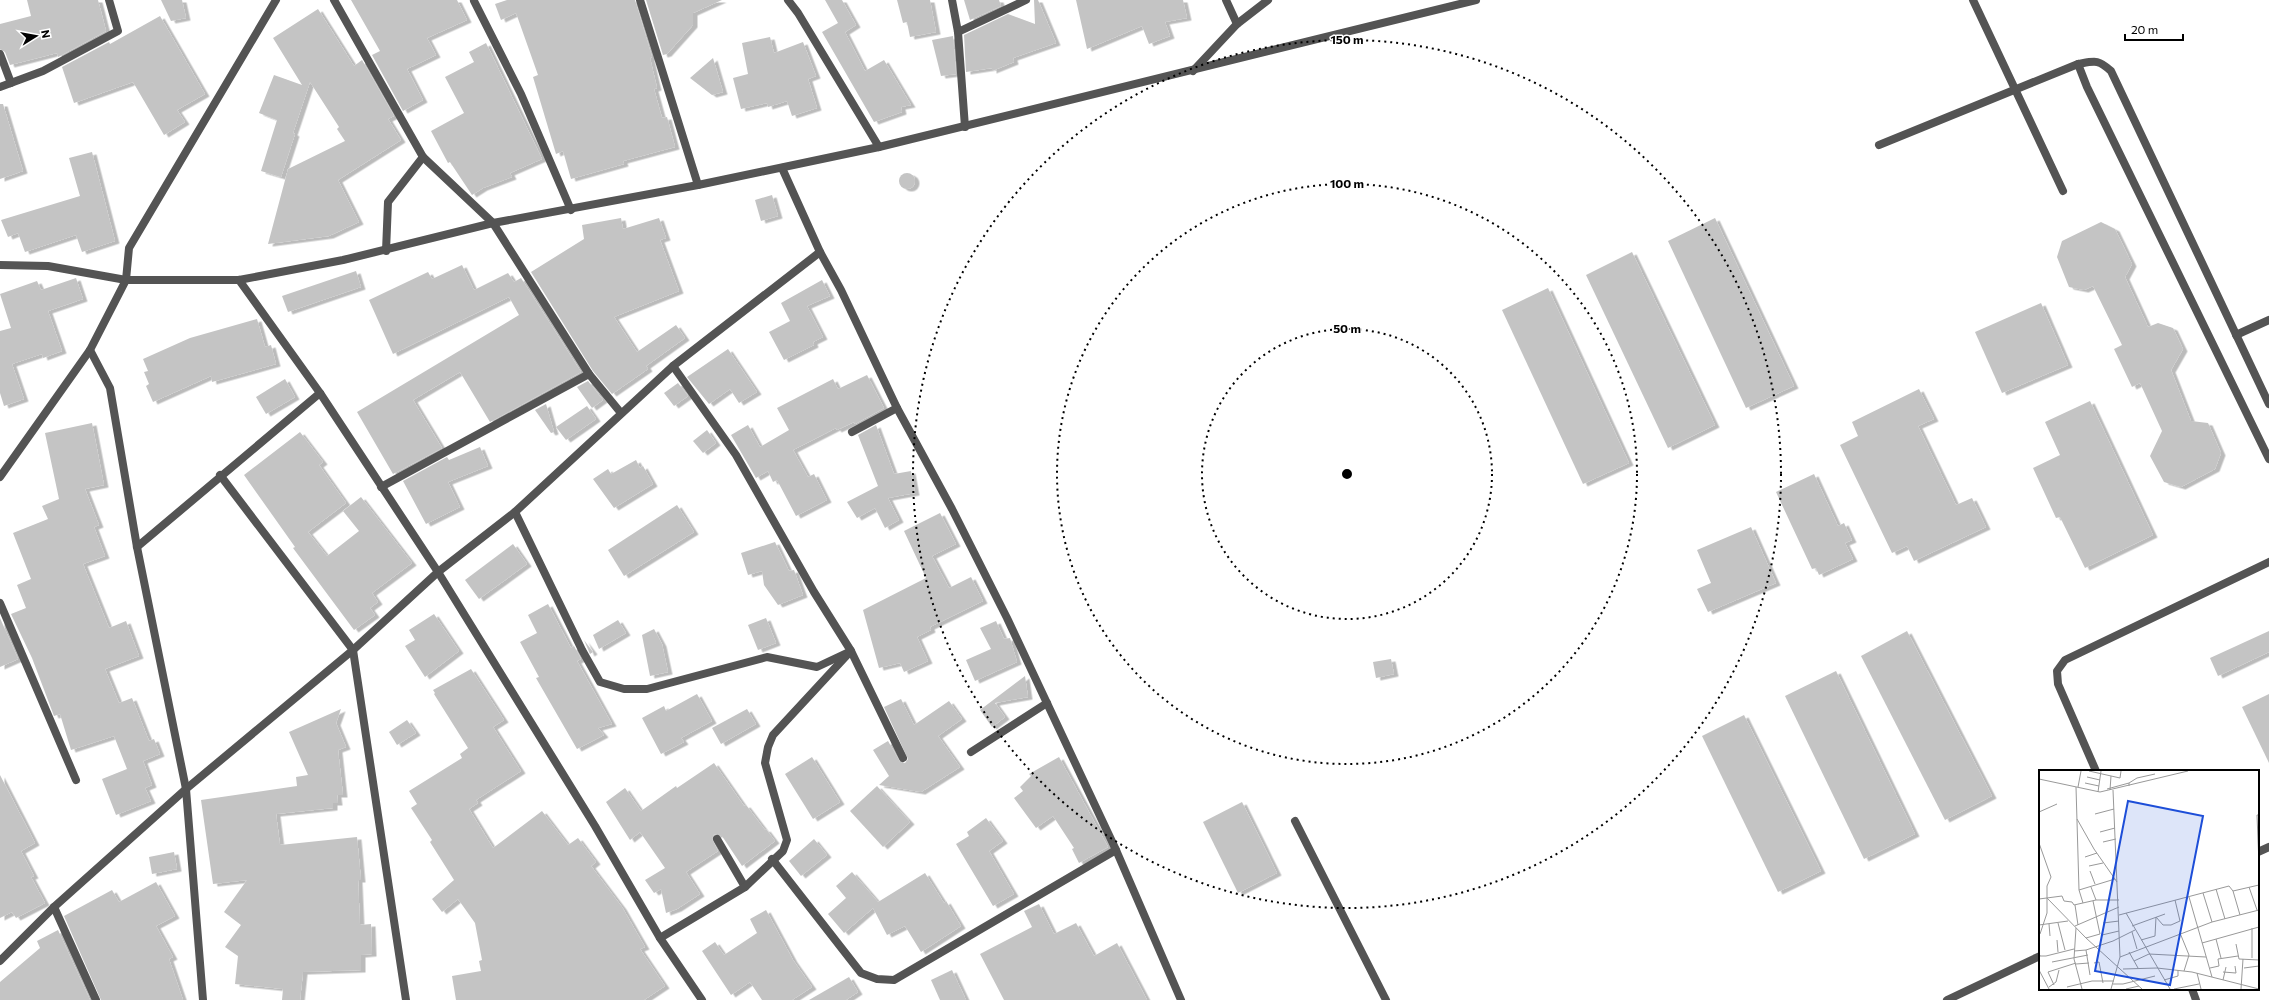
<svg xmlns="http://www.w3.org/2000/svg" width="2269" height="1000" viewBox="0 0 2269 1000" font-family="Commissioner,sans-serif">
  <defs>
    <filter id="shadow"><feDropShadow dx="4.5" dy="2.5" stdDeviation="0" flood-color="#0004"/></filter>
  </defs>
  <rect width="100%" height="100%" fill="#fff"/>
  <g fill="#c4c4c4" filter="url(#shadow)">
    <polygon points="27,0 98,0 106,31 58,57 57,53 10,65 5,52 0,49 0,24 31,16"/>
    <polygon points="161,0 182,0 186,18 171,21"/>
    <polygon points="351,0 457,0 467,20 427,38 436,55 407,69 423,100 403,111 372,55 380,51"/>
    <polygon points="507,0 635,0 652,57 650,58 657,88 654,89 662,118 667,117 675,147 623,161 624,164 571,179 563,151 556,154 533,77 538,75 516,13 501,20 495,4"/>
    <polygon points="646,0 722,0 693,13 693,25 667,54 663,55"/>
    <polygon points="825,0 842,0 856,25 845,32 865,71 884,60 911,105 901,107 902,112 874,122 822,32 838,23"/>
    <polygon points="897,0 930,0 936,32 910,37 907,22 903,23"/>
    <polygon points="964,0 999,0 1001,6 970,20"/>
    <polygon points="1034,0 1038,0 1056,43 1013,58 1014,62 992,71 992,68 966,72 964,35 1008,14 1035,24"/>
    <polygon points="1076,0 1183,0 1187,18 1165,22 1170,36 1149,44 1142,26 1087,49"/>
    <polygon points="318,9 354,66 362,60 394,116 388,119 401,140 338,180 359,222 329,236 268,244 288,169 345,141 337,129 339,127 310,82 293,133 295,134 281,177 261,171 277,120 259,113 274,75 302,85 273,38"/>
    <polygon points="160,16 205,94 177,110 185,122 164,135 133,82 74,103 62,67 109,42 110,44"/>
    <polygon points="953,36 956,74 941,76 932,40"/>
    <polygon points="770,37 774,53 803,42 816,76 808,79 817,108 792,116 787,101 768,107 767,103 741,109 733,78 748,74 742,43"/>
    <polygon points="486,43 542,159 510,173 512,177 483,188 472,195 450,162 448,163 431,131 464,113 445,77 474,62 469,52"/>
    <polygon points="713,58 723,92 712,95 690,78"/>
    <polygon points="0,104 3,104 23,171 0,179"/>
    <polygon points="92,152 115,241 82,252 76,235 25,252 18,233 8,237 1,220 80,196 69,158"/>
    <circle cx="907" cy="181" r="8"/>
    <polygon points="772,195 778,216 761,221 755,200"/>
    <polygon points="621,218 623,229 659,218 666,238 660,240 679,291 614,317 637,352 676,325 685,338 646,366 648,369 612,394 593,371 531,272 584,239 582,225"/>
    <polygon points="1715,218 1794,386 1746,408 1668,241"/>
    <polygon points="2101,222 2115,229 2132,264 2125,277 2148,327 2158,323 2173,328 2183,349 2171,370 2191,421 2208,423 2221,453 2215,469 2181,487 2164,482 2150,456 2162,431 2140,383 2132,387 2114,349 2122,345 2093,286 2084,290 2069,287 2057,257 2062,241"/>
    <polygon points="1632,252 1715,425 1668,448 1586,275"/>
    <polygon points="462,265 474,290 508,273 514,282 521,278 581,372 490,422 460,372 413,400 442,448 393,474 357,412 519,315 509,297 393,354 369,300 428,272 432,279"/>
    <polygon points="356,271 361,287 288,312 282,296"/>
    <polygon points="76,278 83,299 48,311 62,351 43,358 42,354 12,364 24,399 4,406 0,393 0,331 11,328 0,294 37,281 41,290"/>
    <polygon points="822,280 830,296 807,306 823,337 813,342 814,345 784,360 769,332 790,321 781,303"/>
    <polygon points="1548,288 1629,463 1583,484 1502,310"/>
    <polygon points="2041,303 2068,365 2002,393 1975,332"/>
    <polygon points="257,319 265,347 271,345 276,364 212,382 211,376 153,402 146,386 149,384 144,372 148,371 143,359 190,338"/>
    <polygon points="728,349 757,392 739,403 730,389 709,404 687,377"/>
    <polygon points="867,375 884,408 855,424 854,422 837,430 836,428 793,450 808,477 814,474 827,500 796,516 777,480 773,482 768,471 756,478 731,435 748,425 760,447 789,430 777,408 833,379 838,389"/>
    <polygon points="285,379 295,397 266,414 256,397"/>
    <polygon points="588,381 603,400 592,408 577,387"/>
    <polygon points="678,383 688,396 674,406 664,393"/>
    <polygon points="1919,389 1934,419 1918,426 1956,505 1972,498 1986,527 1914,561 1907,546 1892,553 1840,445 1858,436 1852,422"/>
    <polygon points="2090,401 2153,535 2085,568 2060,517 2056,518 2033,468 2060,455 2045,422"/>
    <polygon points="546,404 554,432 551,433 535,410"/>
    <polygon points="587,406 596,419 566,440 556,427"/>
    <polygon points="92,423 104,485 85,489 99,525 94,527 105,556 83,564 109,628 126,621 139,656 105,669 119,703 132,698 149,741 154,739 160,754 143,761 152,785 145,788 151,801 116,815 102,779 127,769 114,736 71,750 60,714 54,716 32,658 11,614 26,608 17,585 31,579 13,533 48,519 42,506 59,499 45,433"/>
    <polygon points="876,425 894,474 911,471 915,493 888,498 899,520 885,528 875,508 857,518 847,502 878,486 858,435"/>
    <polygon points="707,430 716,443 703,453 693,441"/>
    <polygon points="300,432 323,462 319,465 346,503 308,532 327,556 359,531 343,511 361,497 412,563 372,593 378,602 370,608 375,615 354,630 293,548 295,547 244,475"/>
    <polygon points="480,447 488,466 448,482 460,507 426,524 403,481 447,457 449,460"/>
    <polygon points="636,460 640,468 643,466 653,484 614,508 593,479 608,469 611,474"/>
    <polygon points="1814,474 1838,526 1844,523 1852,540 1845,543 1853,559 1819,575 1816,568 1812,569 1776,492"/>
    <polygon points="677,505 694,532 624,576 608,550"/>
    <polygon points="940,513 956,544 932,556 949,588 971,577 983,601 930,627 931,630 917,637 928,661 904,672 900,663 879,668 863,610 926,578 904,531"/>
    <polygon points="1751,527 1776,583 1708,612 1697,589 1711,583 1697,550"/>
    <polygon points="775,542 789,571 794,570 803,595 778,605 764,585 762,571 748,575 741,553"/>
    <polygon points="513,544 527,564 479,599 465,580"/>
    <polygon points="548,604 571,648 574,646 581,659 577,661 612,724 598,728 604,735 577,749 536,678 539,677 520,642 537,633 528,615"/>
    <polygon points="434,614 459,651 425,677 405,646 415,640 409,630"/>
    <polygon points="0,618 18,659 0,667"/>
    <polygon points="766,618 776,643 758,650 748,625"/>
    <polygon points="618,620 626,633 599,649 593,635"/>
    <polygon points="996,621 1004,639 1010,638 1017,662 975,681 966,660 991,649 980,628"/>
    <polygon points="654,629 662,644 668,672 650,676 642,635"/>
    <polygon points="1907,631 1992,796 1945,820 1861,656"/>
    <polygon points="2269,631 2269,652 2218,676 2210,658"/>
    <polygon points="584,640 593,652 590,654"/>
    <polygon points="1391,659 1394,674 1376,678 1373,662"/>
    <polygon points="471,669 504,720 493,727 521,771 476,800 478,803 469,809 493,848 542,811 568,845 578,838 596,862 591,866 622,907 645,947 640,949 665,986 644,1000 456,1000 452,976 481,971 479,961 482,960 475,923 458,899 442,912 432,899 454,880 430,842 432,840 411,808 417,804 409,791 462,758 460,754 468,748 434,694 435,693 433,690"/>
    <polygon points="1836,671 1915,834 1864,859 1785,696"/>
    <polygon points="1025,676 1028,697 995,703 1005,717 992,727 980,710"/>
    <polygon points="697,694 712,721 681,738 684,742 661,754 642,718 664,706 666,711"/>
    <polygon points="2269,694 2269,763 2242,707"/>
    <polygon points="901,699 914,725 949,701 962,719 938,736 960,767 921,792 879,785 889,776 873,750 888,741 900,762 905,763 908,759 884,707"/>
    <polygon points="341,709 336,723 346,747 338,750 343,795 337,795 338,803 333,803 333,808 276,814 280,845 357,837 361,880 358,880 360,925 371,924 372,954 361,955 361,970 303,972 300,1000 282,1000 283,989 235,984 238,956 225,947 241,925 224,912 247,880 213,884 201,800 297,786 296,777 308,775 289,732"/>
    <polygon points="747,709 756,724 721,744 712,728"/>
    <polygon points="1744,715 1821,871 1778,892 1702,736"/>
    <polygon points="407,720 416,733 397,745 389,732"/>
    <polygon points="812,757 840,802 813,819 785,774"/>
    <polygon points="1059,757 1108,847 1079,863 1072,849 1074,848 1053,816 1036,828 1014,798 1023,791 1020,787 1031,776 1029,774"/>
    <polygon points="714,763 744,806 746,805 765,830 766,829 775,841 742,866 722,836 714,834 712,839 718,851 686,872 700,894 677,909 666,913 661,889 654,893 645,880 665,868 640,832 630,840 606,802 625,788 641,811 676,786 677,788"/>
    <polygon points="0,775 35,843 21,851 34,876 31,877 45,903 16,918 12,912 0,918"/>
    <polygon points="877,786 910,822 883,847 850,811"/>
    <polygon points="1242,802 1277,873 1238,893 1203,822"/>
    <polygon points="986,818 1003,841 989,851 1014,894 993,906 956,844 969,836 967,832"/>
    <polygon points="814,839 827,855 801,876 789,861"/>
    <polygon points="174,852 177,869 152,874 149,857"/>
    <polygon points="852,872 878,902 925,873 944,903 946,901 961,926 921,952 905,926 887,935 873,908 844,933 828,914 846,898 836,886"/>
    <polygon points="156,882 175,916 156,926 173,957 169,959 183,1000 101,1000 64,916 112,890 119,902"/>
    <polygon points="1039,904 1054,934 1076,923 1094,956 1117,943 1147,1000 1004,1000 980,954 1032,927 1024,911"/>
    <polygon points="766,910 793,960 812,987 792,1000 762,1000 750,982 731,995 702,951 715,942 724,955 757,933 750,919"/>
    <polygon points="58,930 90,1000 0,1000 0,982 40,948 37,941"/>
    <polygon points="952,970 966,1000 940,1000 931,980"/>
    <polygon points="849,977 858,992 846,1000 809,1000"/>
  </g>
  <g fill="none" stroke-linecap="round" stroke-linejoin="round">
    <g stroke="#545454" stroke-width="8">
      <polyline points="1973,0 2063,191"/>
      <polyline points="2078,64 2087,87 2269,459"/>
      <path d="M1879,145L2078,64C2095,61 2098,59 2111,71L2269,404"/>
      <polyline points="2236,335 2269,320"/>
      <polyline points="2096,771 2058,684 2057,671 2065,660 2269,562"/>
      <polyline points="1295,821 1386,1000"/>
      <polyline points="2258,852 2269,847"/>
      <polyline points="2192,989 2196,1000"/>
      <polyline points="1947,1000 2040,956"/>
    </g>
    <g stroke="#545454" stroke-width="8">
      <polyline points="334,0 423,157 493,223 589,374 621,413"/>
      <polyline points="640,0 698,185"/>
      <polyline points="788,0 798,13 879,147"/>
      <polyline points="952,0 958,32 965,127"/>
      <polyline points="1226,0 1237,24"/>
      <polyline points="474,1 521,94 571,210"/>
      <polyline points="958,32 1026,0"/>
      <polyline points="0,54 11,83"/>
      <polyline points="1193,71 1237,24 1268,0"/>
      <polyline points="0,87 43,71 118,31 109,0"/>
      <polyline points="782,168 820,252 841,290 897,408 952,509 1007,618 1116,850 1181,1000"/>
      <polyline points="386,251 388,202 423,157"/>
      <polyline points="0,265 48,266 126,280 239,280 343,260 493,223 698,185 879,147 1476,0"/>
      <polyline points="239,280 320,393 438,572 595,826 660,938 702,1000"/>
      <polyline points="90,350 110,388 137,547 186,789 203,1000"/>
      <polyline points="673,366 736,455 814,592 851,651 903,758"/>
      <polyline points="852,432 897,408"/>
      <polyline points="220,475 353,650 406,1000"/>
      <polyline points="0,477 90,350 126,280 129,248 276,0"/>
      <polyline points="381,487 589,374"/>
      <polyline points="515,512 582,650 600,682 624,689 647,689 767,657 817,667 851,651"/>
      <polyline points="137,547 320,393"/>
      <polyline points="0,603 76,780"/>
      <polyline points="971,752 1047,703"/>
      <polyline points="717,839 745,887"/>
      <polyline points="772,859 861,973 877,979 894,980 1116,850"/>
      <polyline points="54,907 96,1000"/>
      <polyline points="660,938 745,887 783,851 787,840 765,763 768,747 773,735 848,654"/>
      <polyline points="0,961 54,907 186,789 353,650 438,572 515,512 673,366 820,252"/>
    </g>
  </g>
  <g fill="none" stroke="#000" stroke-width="2" stroke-dasharray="2 4">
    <circle cx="1347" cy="474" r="145"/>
    <circle cx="1347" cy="474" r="290"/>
    <circle cx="1347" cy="474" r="434"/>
  </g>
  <g transform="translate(2039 770)">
    <rect width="220" height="220" fill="#fff"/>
    <path fill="none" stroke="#999" stroke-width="1" d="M50,1L81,8L82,1M48,7L61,10M0,9L61,22L149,1M46,13L60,16M90,16V13L98,8L116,4M37,17L40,120L44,133M39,17L42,1M68,19L90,13M71,20L72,6M59,22L62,1M0,42L18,34M56,44L75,39M220,45H218L220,94M38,49L55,79L78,112M61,62L76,58M64,72L77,69M0,73L12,107L8,116V143L1,164M46,87L58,83M50,96L64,93M51,101L56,114M52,117L57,130M210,117L218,140M177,119L186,149M40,120L76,109M194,121L220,115M164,123L173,152M150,127L173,207M8,128L47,168L103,219M0,129L23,126L25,131L33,132L35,135L57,130H80M36,135L39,155M87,143L131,219M80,145L190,116L194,121L201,145M117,147L124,155H132L141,151L136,130M19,153L26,180M64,153L80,151M10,154L11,166M0,155L29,151M36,156L80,137M93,156L126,144M37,158L35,189L43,219M213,158V188M93,162L98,179M141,163L150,185L145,201M63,165L80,161M47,168L61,164L54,131M177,169L182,188M18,170L19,182M102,170L116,166L117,147M163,173L220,157M197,174L200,189L220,190M47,180L51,205M35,181L47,180L74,171L96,160M90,182L99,198M0,183L1,186H7L35,179M81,187L173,152L220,140M95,191L110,184L167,187M13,192L49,185M55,193L60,192L64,213M37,194L50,193M171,198L180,196L179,189L199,186M205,198L220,196M84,199L118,198L153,202L220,219M0,200L10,219M184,202L197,203L196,196M158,203L162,219M125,210L139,206V200M184,210L187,197M74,214H84L116,206M15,215L9,202L37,193M10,217L17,212L20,200M28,217L53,211H75M72,219L81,187L74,20M87,219L100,216M135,219L160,214M202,219L204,189"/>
    <path fill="#1d4ed8" fill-opacity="0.15" stroke="#1d4ed8" stroke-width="2" d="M89,31L164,46L131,215L56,201Z"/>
    <rect width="220" height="220" fill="none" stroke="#000" stroke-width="2"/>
  </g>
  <circle cx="1347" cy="474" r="6" fill="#000" stroke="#fff" stroke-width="2"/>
  <g font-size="12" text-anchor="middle" font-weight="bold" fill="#000" stroke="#fff" stroke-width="3" stroke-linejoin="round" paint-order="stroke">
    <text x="1347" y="44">150 m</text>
    <text x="1347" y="188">100 m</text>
    <text x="1347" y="333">50 m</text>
  </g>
  <g transform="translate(36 36) rotate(79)" stroke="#ffffff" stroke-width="3" paint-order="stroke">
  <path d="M0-3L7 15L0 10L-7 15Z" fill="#000000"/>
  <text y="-6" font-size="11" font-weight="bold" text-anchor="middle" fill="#000000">N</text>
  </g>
  <path d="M2125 34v6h58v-6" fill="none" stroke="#000000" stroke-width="2"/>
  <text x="2131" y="34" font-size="12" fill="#000000" stroke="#ffffff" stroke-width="3" paint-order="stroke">20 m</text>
</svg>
